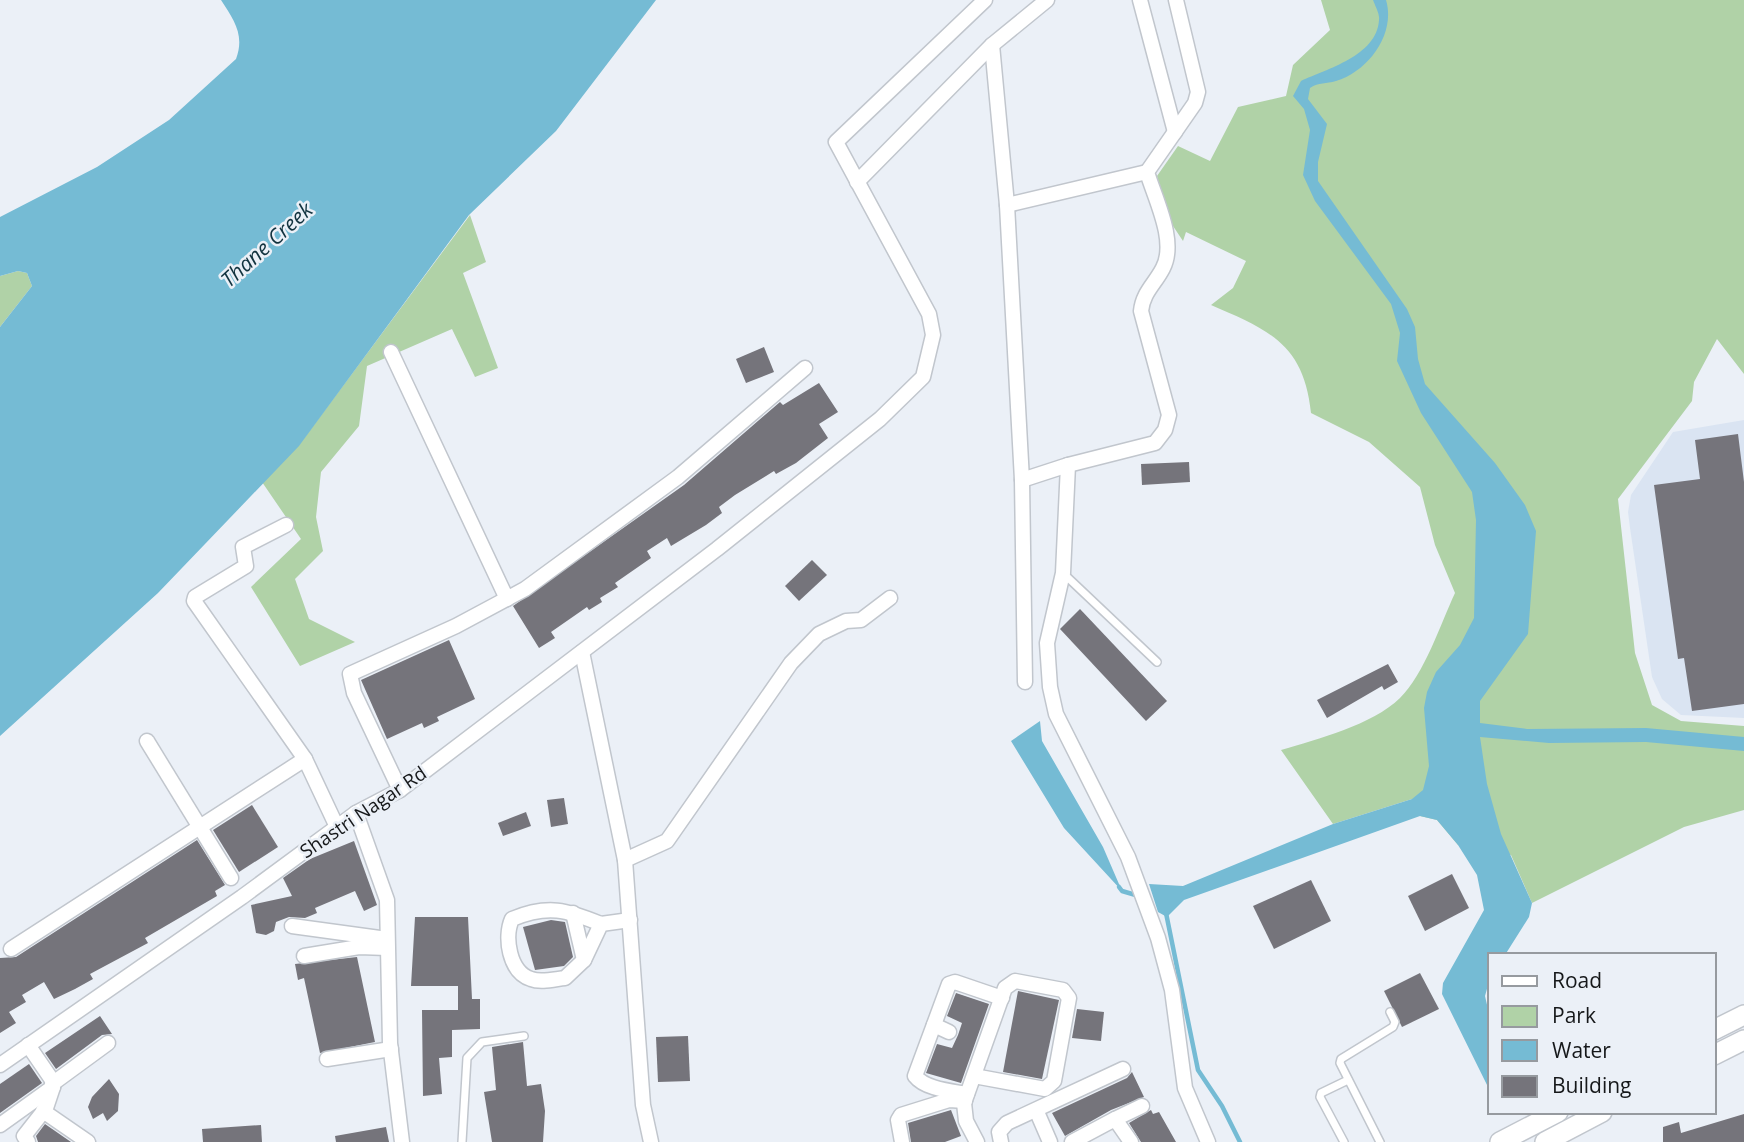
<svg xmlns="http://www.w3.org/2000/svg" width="1744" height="1142" viewBox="0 0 1744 1142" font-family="'Open Sans',sans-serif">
  <rect width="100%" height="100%" fill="#ebf0f7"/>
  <polygon fill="#dae4f2" points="1744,420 1744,718 1681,715 1662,699 1652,677 1630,528 1628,512 1631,495 1673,432"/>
  <g fill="#b0d2a7">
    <path d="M1321,0H1744V374L1717,339L1694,382L1692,401L1618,499L1635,653L1652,705L1681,721L1744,726V810L1684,827L1532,903L1511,855L1458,845L1437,820L1420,816L1412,799L1333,824L1281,750C1318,739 1372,725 1400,698C1424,675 1441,623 1455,593L1435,545L1420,487L1369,442L1311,413C1304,344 1269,330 1211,305L1233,288L1246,261L1186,232L1183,241L1165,214L1157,176L1178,146L1210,161L1238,107L1286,96L1293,65L1330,30Z"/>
    <polygon points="470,215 486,262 463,273 498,368 475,377 452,329 367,366 359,426 321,472 316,517 323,551 295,579 309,619 355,642 300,666 251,587 301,539 262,482 299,445"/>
    <polygon points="18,271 27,273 32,286 0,327 0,276"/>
  </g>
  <g fill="#75bbd4">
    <path d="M221,0H656L556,131L469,215L299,446L158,593L0,736V327L32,286L27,273L18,271L0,276V217L97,167L169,120L236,59C245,35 234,20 221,0Z"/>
    <path d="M1373,0H1386C1396,33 1369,71 1336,81C1326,84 1319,82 1310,88L1308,99L1327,124L1318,162V181L1407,309L1415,327L1418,359L1425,384L1495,463L1525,505L1536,531L1528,634L1480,701V723L1527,729L1646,728L1744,737V751L1646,742L1549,743L1480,737L1487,784L1501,834L1532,903L1529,917L1505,955H1490V978L1485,996L1490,1018V1091L1442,994L1443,983L1484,910L1477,875L1458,845L1437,820L1420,816L1184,900L1167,917L1158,912L1149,884L1183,886L1333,824L1412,799L1423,790L1429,766L1424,708L1427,692L1436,672L1460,645L1474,618L1476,520L1472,492L1421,413L1397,361L1400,333L1391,304L1315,201L1303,175L1310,130L1304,109L1293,96L1301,81C1326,69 1377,56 1379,20C1380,14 1375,6 1373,0Z"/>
    <polygon points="1040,721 1042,741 1103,847 1122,891 1064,828 1011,741"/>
  </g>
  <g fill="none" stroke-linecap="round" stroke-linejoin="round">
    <g stroke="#75bbd4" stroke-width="4.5">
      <polyline points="1119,887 1122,891 1139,896"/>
      <polyline points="1166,913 1198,1070 1222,1106 1240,1142"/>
    </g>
  </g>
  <g fill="#75747b">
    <polygon points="764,347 774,372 746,383 736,359"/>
    <polygon points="819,383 838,412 819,424 828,438 796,463 776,474 774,471 735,495 719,507 722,513 706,525 671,546 667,538 647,551 651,558 615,583 618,587 600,598 602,602 589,610 587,607 551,632 555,638 539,648 513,606 684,485 780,402 783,405"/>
    <polygon points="1738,434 1744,482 1744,704 1692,711 1684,658 1678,659 1654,485 1700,479 1695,440"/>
    <polygon points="1189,462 1190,482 1142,485 1141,464"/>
    <polygon points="812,560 827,575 799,601 785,586"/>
    <polygon points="1080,609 1167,701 1146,721 1060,629"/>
    <polygon points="449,640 475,699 437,717 439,721 424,728 422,723 387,739 361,680"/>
    <polygon points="1388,664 1398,682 1384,690 1382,686 1327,718 1317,700"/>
    <polygon points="564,798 568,824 551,827 547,800"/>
    <polygon points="252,805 278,847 239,872 213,830"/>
    <polygon points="526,812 531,826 503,836 498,823"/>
    <polygon points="197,840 225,885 215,891 217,896 145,938 148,943 90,974 93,979 75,989 54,999 44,982 22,995 26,1002 9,1012 16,1023 0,1033 0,958 16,957"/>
    <polygon points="354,841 377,905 364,911 355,891 315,908 317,913 305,918 289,917 276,922 274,931 266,935 256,933 251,905 292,896 283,878 310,859"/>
    <polygon points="1452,874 1469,908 1425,931 1408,896"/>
    <polygon points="1311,880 1331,921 1274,949 1253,906"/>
    <polygon points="415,917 468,917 472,999 480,999 480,1029 452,1030 452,1057 439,1058 442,1094 423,1096 422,1010 458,1010 458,986 411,986"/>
    <polygon points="551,920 565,922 573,957 564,966 535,970 523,927"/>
    <polygon points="357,957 375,1042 320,1053 304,978 298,980 295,964"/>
    <polygon points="1420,973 1439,1009 1402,1027 1384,991"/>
    <polygon points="1018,991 1059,1000 1042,1079 1003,1072"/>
    <polygon points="956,993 989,1004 961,1083 926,1073 937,1044 952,1048 958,1035 962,1023 947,1016"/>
    <polygon points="1077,1009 1104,1012 1101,1041 1072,1038"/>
    <polygon points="100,1016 112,1034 102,1035 56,1069 45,1053"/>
    <polygon points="688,1036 690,1081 658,1082 656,1037"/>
    <polygon points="523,1042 527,1086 541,1084 545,1111 543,1142 492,1142 484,1092 496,1090 492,1047"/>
    <polygon points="29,1064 42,1083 0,1113 0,1084"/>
    <polygon points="1132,1072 1144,1097 1111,1110 1065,1136 1052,1113 1127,1078"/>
    <polygon points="109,1079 119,1094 118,1111 107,1121 103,1113 93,1119 88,1107 92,1097"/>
    <polygon points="951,1110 961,1136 945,1142 911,1142 908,1123"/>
    <polygon points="1151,1110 1153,1114 1159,1112 1176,1142 1141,1142 1129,1123"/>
    <polygon points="1744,1114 1744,1142 1663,1142 1663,1127 1679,1122 1681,1133"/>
    <polygon points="45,1124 71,1142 38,1142 36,1136"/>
    <polygon points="261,1125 262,1142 203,1142 202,1129"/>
    <polygon points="386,1127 389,1142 336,1142 335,1136"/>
  </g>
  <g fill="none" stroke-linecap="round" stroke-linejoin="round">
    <g stroke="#c1c6cd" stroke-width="10">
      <g id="lane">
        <polyline points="1064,574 1157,662"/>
        <polyline points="462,1142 467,1058 482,1042 524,1036"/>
        <polyline points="1344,1142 1320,1097 1321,1093 1348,1080"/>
        <polyline points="1380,1142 1340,1063 1341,1059 1393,1027 1395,1022 1390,1012"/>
      </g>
    </g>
    <g stroke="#c1c6cd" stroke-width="17">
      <g id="street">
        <polyline points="1140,0 1175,132"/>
        <path d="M1176,0L1198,92L1195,103L1147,172C1155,199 1177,241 1163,268C1155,284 1143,292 1141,311L1169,415L1165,430L1155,443L1068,465L1063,573L1047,643L1050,687L1056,714L1128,857L1158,938L1172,990L1185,1088L1208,1142"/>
        <polyline points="992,45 1007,205 1022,480 1068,465"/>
        <polyline points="857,182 992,45 1047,0"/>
        <polyline points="1007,205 1147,172"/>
        <polyline points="391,352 507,599"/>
        <polyline points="1022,480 1025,682"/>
        <polyline points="286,525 243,547 246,566 195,597 194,601 305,759 337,827"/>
        <polyline points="582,652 625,860 643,1105 651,1142"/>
        <polyline points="147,741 231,878"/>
        <polyline points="400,790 354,693 350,674 456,626 525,589 678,477 805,368"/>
        <polyline points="356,813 387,900 390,1043 402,1142"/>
        <polyline points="625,860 667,841 791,663 819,634 846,621 861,620 890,598"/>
        <polyline points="573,913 584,960"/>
        <path d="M601,924C567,910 548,904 512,919C504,937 509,972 531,979C541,983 555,979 565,978L584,960L601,924L630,920"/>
        <polyline points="292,926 387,939"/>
        <polyline points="11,949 305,759"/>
        <polyline points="304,956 359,947 387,948"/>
        <polyline points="934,1025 949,1032"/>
        <polyline points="327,1059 391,1049"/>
        <polyline points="0,1065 242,897 356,813 400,790 717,549 880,419 923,377 933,335 929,314 836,142 985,0"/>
        <polyline points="974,1076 1045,1089 1054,1081 1069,998 1063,990 1015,981 1005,988 964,1103 966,1121 977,1142"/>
        <polyline points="52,1084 108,1043"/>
        <path d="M967,1094C951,1091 925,1089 915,1076L949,984L955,982L1002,998"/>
        <polyline points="43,1111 88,1142"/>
        <polyline points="1037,1112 1050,1142"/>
        <polyline points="1115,1119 1142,1106"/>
        <polyline points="0,1125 53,1087 52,1080 28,1045"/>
        <polyline points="28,1142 24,1136 46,1108 53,1087"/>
        <polyline points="902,1142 898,1120 901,1115 949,1100 965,1101"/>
        <polyline points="1001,1142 999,1132 1007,1123 1123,1069"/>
        <polyline points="1072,1142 1115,1119 1131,1142"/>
      </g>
    </g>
    <g stroke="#c1c6cd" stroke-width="22">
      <g id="secondary">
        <polyline points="1714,1030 1744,1015"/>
        <polyline points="1714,1055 1744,1040"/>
        <polyline points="1500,1142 1558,1112"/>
        <polyline points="1545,1142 1602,1112"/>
      </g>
    </g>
    <use href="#lane" stroke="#fff" stroke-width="7"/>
    <use href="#street" stroke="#fff" stroke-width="14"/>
    <use href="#secondary" stroke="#fff" stroke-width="19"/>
  </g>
  <g text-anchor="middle" stroke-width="5" stroke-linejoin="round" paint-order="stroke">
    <g font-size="19" fill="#16181a" stroke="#ebf0f7">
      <text transform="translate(363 812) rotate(-34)" y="7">Shastri Nagar Rd</text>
    </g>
    <g font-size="21" font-style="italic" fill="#12333f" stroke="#ebf0f7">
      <text transform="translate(267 245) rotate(-42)" y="7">Thane Creek</text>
    </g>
  </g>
  <rect x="1488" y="953" width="228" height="161" fill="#ebf0f7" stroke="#969a9f" stroke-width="2"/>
  <rect x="1502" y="976" width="35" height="10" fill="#ffffff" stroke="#969a9f" stroke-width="2"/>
  <text x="1552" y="988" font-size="21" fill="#16181a">Road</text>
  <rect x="1502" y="1006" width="35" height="21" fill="#b0d2a7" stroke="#969a9f" stroke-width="2"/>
  <text x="1552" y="1023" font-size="21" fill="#16181a">Park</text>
  <rect x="1502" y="1040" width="35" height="21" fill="#75bbd4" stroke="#969a9f" stroke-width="2"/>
  <text x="1552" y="1058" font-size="21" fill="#16181a">Water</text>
  <rect x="1502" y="1076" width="35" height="21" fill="#75747b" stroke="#969a9f" stroke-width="2"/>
  <text x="1552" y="1093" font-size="21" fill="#16181a">Building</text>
</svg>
